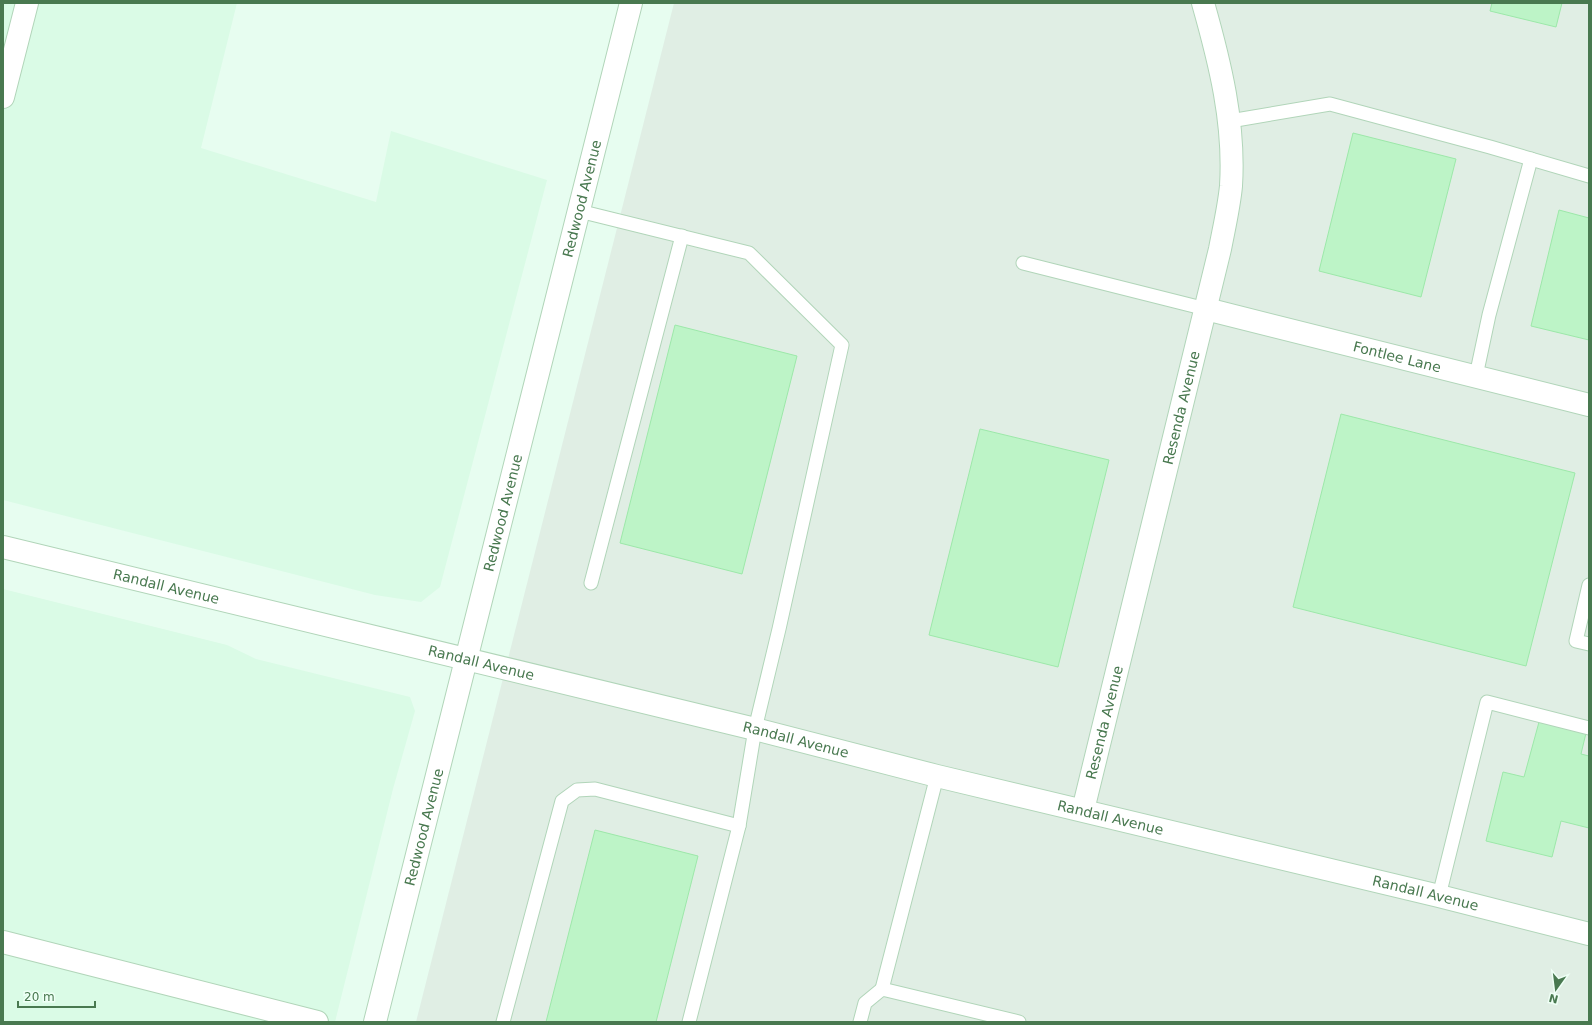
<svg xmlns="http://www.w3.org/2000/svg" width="1592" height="1025" viewBox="0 0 1592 1025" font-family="'DejaVu Sans',sans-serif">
  <rect width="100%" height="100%" fill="#e7fdf0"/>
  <g fill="#dafbe6">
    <polygon points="3,3 237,3 201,148 376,202 391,131 547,180 440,587 421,602 375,595 3,500"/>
    <polygon points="3,589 227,645 256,659 410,697 415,711 393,789 335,1022 3,1022"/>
  </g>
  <polygon fill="#e0eee4" points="674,3 1589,3 1589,1022 416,1022"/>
  <g fill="#bdf4c7" stroke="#9ce8a9">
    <polygon points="1492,3 1562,3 1556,27 1490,11"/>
    <polygon points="1353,133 1456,159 1421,297 1319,271"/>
    <polygon points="1559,210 1589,218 1589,340 1531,326"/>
    <polygon points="675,325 797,356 742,574 620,543"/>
    <polygon points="1341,414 1575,473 1526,666 1293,607"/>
    <polygon points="980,429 1109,460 1058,667 929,635"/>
    <polygon points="1539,722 1586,733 1581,754 1589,756 1589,828 1561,821 1552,857 1486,841 1503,772 1524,777"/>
    <polygon points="595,830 698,856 656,1022 546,1022"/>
  </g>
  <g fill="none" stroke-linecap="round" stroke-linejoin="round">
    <g stroke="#b1d5b9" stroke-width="15">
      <g id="service">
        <polyline points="1230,121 1330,104 1490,147 1589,176"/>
        <polyline points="579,211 749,253 842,345 779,629 755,729 739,826 689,1022"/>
        <polyline points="1023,263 1206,309"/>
        <polyline points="1476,376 1489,315 1531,159"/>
        <polyline points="591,583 682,236"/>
        <polyline points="1589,585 1576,641 1589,644"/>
        <polyline points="1439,896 1487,702 1589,728"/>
        <polyline points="882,989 937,776"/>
        <polyline points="503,1022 562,801 577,790 595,789 739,826"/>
        <polyline points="860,1022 865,1003 882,989 1019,1022"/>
      </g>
    </g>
    <g stroke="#b1d5b9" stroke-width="24">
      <g id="minor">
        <polyline points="3,97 27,3"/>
        <path id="s1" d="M1206,309L1589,405"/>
        <path id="s2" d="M1083,810L1220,249C1224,228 1229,207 1231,186C1235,123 1220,63 1203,3"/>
        <polyline points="3,942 317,1022"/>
      </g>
    </g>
    <g stroke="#b1d5b9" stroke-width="24">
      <g id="tertiary">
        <path id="s3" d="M3,547L755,729L937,776L1439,896L1589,934"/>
        <path id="s4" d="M375,1022L631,3"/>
      </g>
    </g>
    <use href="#service" stroke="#fff" stroke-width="13"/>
    <use href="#minor" stroke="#fff" stroke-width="22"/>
    <use href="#tertiary" stroke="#fff" stroke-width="22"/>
  </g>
  <g text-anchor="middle" stroke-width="3" stroke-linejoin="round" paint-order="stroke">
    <g font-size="14" fill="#497950" stroke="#eefff5">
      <text dy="5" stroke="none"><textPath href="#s4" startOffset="849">Redwood Avenue</textPath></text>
      <text dy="5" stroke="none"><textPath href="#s1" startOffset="197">Fontlee Lane</textPath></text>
      <text dy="5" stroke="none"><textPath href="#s2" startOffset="414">Resenda Avenue</textPath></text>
      <text dy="5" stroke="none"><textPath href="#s4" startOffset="525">Redwood Avenue</textPath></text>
      <text dy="5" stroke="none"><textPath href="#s3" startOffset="168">Randall Avenue</textPath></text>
      <text dy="5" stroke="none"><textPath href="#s3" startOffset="492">Randall Avenue</textPath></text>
      <text dy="5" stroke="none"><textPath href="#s2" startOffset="90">Resenda Avenue</textPath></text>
      <text dy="5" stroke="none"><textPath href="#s3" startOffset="816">Randall Avenue</textPath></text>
      <text dy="5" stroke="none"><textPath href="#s3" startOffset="1140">Randall Avenue</textPath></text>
      <text dy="5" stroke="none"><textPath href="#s4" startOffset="201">Redwood Avenue</textPath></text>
      <text dy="5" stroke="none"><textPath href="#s3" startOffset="1464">Randall Avenue</textPath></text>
    </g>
  </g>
  <rect width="1592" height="1025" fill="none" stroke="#497950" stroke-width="8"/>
  <g transform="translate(1556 989) rotate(194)" stroke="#eefff5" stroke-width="3" paint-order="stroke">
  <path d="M0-3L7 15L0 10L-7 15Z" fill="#497950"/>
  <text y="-6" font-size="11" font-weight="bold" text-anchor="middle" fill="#497950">N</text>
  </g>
  <path d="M18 1001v6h77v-6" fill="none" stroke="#497950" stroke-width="2"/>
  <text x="24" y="1001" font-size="12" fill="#497950" stroke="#eefff5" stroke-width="3" paint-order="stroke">20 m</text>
</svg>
